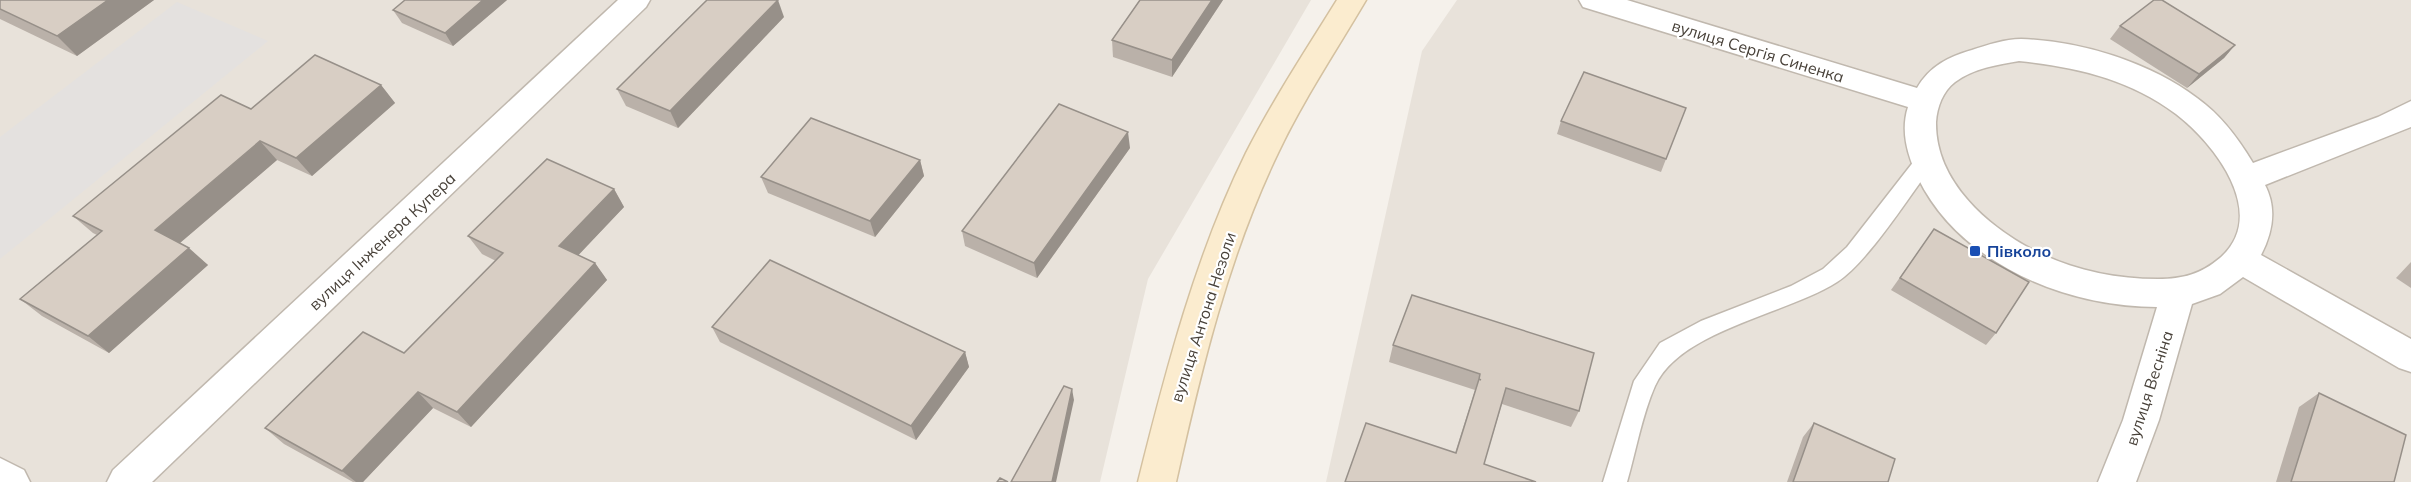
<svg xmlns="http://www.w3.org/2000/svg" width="2411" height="482" viewBox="0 0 2411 482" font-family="Mulish,sans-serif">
  <rect width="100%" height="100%" fill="#f5f1eb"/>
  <g fill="#e8e2da">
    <polygon points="0,0 1311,0 1148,279 1100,482 0,482"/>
    <polygon points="1457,0 2411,0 2411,482 1326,482 1422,51"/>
  </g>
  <polygon fill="#e4e1df" points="177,2 268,41 0,259 0,137"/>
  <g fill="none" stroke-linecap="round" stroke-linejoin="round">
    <g stroke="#c0b8ae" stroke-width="3">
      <path id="lane" d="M1925,153L1932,156L1935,161L1932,166C1909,197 1867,263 1837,282C1787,314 1680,330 1655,386C1642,415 1636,451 1627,482H1603L1634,381L1660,343L1701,321L1791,286L1823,269L1847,247L1918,156Z"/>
    </g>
    <g stroke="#c0b8ae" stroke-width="3">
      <g id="street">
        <polygon points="618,0 650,0 646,7 152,482 107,482 113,470"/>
        <path d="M1579,0H1627L1917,88C1930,66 1948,57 1972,50C1987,45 2005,39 2021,39C2081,41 2149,62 2197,98C2221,115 2238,138 2253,163L2378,117L2411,101V127L2265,185C2277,208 2273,232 2261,255L2411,339V372L2399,368L2243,277L2220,294L2192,304L2159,420L2136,482H2098L2123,420L2157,307C2066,307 1960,264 1918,178C1908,156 1900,132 1908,107L1583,7ZM2019,61C2076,67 2129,79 2176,114C2214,143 2270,214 2220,258C2201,274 2183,279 2158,279C2117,279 2077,271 2039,253C1989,228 1935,182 1936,122C1937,107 1943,91 1955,82C1974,68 1997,65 2019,61Z"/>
        <polygon points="0,458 24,470 30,482 0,482"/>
      </g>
    </g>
    <g stroke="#d4c1a0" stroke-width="3">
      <path id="secondary" d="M1337,0H1366C1336,51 1303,100 1278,153C1228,257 1201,370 1176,482H1138C1166,370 1195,257 1246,153C1273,100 1306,50 1337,0Z"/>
    </g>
    <use href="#lane" fill="#fff" fill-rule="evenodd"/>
    <use href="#street" fill="#fff" fill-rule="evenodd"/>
    <use href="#secondary" fill="#fbeccf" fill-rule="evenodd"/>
  </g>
  <g fill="#bab1a9">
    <polygon points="0,0 154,0 77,56 0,19"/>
    <polygon points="507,0 453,46 402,23 393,10"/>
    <polygon points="1140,0 1223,0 1172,77 1113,57 1112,40"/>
    <polygon points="784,17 678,128 626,106 617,89"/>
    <polygon points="2120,26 2235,45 2224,58 2187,88 2110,39"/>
    <polygon points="381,85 395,103 312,176 277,160 180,243 208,265 109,353 42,316 20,299 97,235 93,233 73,216 251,109"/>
    <polygon points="1561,121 1666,159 1661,172 1557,134"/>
    <polygon points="1130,148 1037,278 965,246 962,231"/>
    <polygon points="920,160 924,176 875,237 768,193 761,177"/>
    <polygon points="614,189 624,207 578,255 595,263 607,280 471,427 433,408 363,482 353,482 284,444 265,428 404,353 496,261 482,254 468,236"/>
    <polygon points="1925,242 1996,333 1986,345 1891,290"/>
    <polygon points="2411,262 2411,288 2396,278"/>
    <polygon points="1412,295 1579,411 1571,427 1502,404 1484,464 1345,482 1455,453 1475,390 1389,362 1393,345"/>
    <polygon points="712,327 965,352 969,367 916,440 720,342"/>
    <polygon points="2319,393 2394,482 2276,482 2299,407"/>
    <polygon points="1814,423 1888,482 1787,482 1803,437"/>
  </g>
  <g fill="#979089">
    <polygon points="108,0 154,0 77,56 57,36"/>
    <polygon points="483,0 507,0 453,46 445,33"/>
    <polygon points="778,0 784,17 678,128 670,111"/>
    <polygon points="1212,0 1223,0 1172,77 1172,60"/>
    <polygon points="2235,45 2224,58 2187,88 2199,74"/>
    <polygon points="381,85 395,103 312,176 296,158"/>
    <polygon points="1128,132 1130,148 1037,278 1034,263"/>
    <polygon points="260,141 277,160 174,248 155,230"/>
    <polygon points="920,160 924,176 875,237 870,221"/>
    <polygon points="614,189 624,207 571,263 559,246"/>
    <polygon points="189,248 208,265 109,353 88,336"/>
    <polygon points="595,263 607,280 471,427 457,412"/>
    <polygon points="965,352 969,367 916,440 911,426"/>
    <polygon points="1072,389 1074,400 1056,482 1052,482"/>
    <polygon points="418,392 433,408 363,482 356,482 342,471"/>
  </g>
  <g fill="#d8cec4" stroke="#979089" stroke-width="1.5">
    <polygon points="0,0 108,0 57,36 0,9"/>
    <polygon points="405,0 483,0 445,33 393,10"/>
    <polygon points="707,0 778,0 670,111 617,89"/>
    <polygon points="1140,0 1212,0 1172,60 1112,40"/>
    <polygon points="2154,0 2162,0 2235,45 2199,74 2120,26"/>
    <polygon points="315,55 381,85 296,158 260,141 155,230 189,248 88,336 20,299 102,231 73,216 221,95 251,109"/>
    <polygon points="1584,72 1686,108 1666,159 1561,121"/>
    <polygon points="1059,104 1128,132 1034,263 962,231"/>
    <polygon points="811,118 920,160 870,221 761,177"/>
    <polygon points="547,159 614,189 559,246 595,263 457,412 418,392 342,471 265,428 363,332 404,353 503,253 468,236"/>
    <polygon points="1934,229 2029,282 1996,333 1900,278"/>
    <polygon points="770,260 965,352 911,426 712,327"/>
    <polygon points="1412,295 1594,353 1579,411 1506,388 1484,464 1536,482 1345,482 1366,423 1456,453 1479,379 1481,380 1479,379 1480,374 1393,345"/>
    <polygon points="1064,386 1072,389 1052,482 1011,482"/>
    <polygon points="2319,393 2406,435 2394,482 2291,482"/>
    <polygon points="1814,423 1895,459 1888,482 1793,482"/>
    <polygon points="1000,478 1008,482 997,482"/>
  </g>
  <rect fill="#1a4fb4" stroke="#fff" stroke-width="2" x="1969" y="245" width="12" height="12" rx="3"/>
  <g text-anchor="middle" stroke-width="4.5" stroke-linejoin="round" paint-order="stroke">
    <g font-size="16" fill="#484139" stroke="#fff">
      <text transform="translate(1758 51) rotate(17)" y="6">вулиця Сергія Синенка</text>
      <text transform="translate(382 241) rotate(-43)" y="6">вулиця Інженера Купера</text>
      <text transform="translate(1203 317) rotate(-72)" y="6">вулиця Антона Незоли</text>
      <text transform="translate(2149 388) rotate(-72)" y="6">вулиця Весніна</text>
    </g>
    <g font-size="16" font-weight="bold" fill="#164399" stroke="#fff" text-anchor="start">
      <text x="1987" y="257">Півколо</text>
    </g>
  </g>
</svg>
